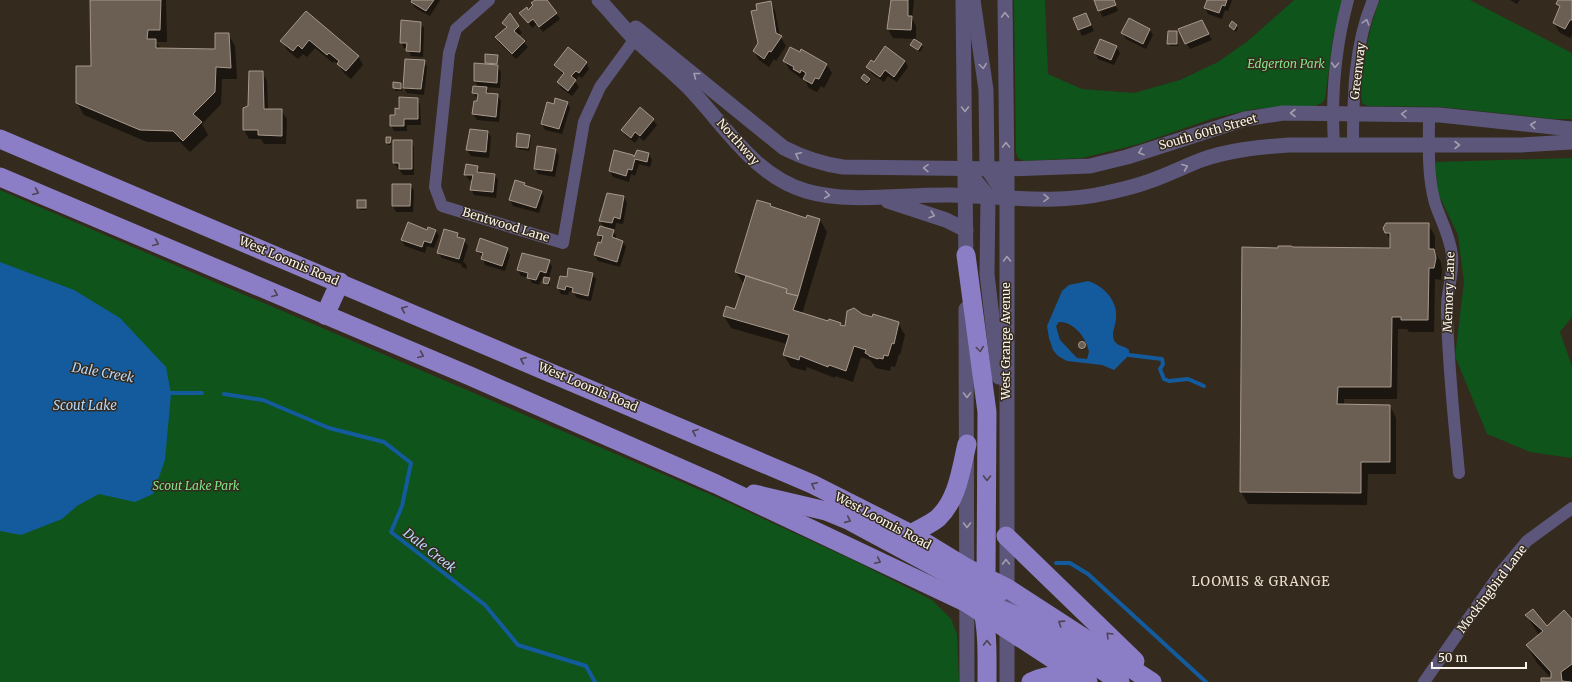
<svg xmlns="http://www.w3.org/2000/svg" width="1572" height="682" viewBox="0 0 1572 682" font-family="Merriweather,serif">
  <rect width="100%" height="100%" fill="#342a1d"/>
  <g fill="#0f541b">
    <polygon points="1014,0 1045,0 1048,74 1082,89 1134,93 1180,80 1218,62 1248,41 1294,0 1343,0 1333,37 1325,99 1322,103 1315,106 1254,109 1214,118 1139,144 1107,152 1082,158 1024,161 1018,158 1016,152"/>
    <path d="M1380,0H1470L1572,53V119H1553L1442,107L1368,106L1362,103C1358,79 1370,22 1380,0Z"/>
    <polygon points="1572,158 1572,317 1560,332 1572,366 1572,458 1530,452 1487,434 1455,356 1464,282 1458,235 1438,193 1435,162"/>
    <polygon points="0,190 721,499 859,563 932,600 951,619 957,634 959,682 0,682"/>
  </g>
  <g fill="#135b9c" fill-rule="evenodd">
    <polygon points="0,262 74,290 120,318 166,367 171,394 165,460 153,494 135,502 99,494 77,506 62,519 21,535 0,531"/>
    <path d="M1088,281C1104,286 1118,301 1116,318C1116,325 1111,333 1114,340C1117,347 1124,345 1129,350V355L1114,370L1102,365L1067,361L1058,356L1053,350L1049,338L1047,326L1062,291L1069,285ZM1059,322C1074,321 1087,339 1089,352L1087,359L1077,358L1060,340L1056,326Z"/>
  </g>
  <g fill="#0007">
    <polygon points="91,0 166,0 167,42 156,42 161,49 216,50 228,34 235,46 237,79 222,79 221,104 202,124 208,135 190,152 180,142 147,142 84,115 77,103 92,67"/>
    <polygon points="413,0 440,0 430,16 415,8 412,2"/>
    <polygon points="537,0 546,0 560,19 543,32 537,24 532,28 521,13 528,11 534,6"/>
    <polygon points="891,0 914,0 912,19 916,26 916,39 893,38 888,29"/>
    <polygon points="1208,0 1232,0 1228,11 1225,10 1222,19 1208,14 1205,8"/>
    <polygon points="1510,0 1520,0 1517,4"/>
    <polygon points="1559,0 1572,0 1572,35 1570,38 1559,32 1554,23 1560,8 1557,4"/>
    <polygon points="770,2 775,11 780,36 786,46 776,61 774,59 769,67 759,60 754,51 759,43 758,11"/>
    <polygon points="1116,6 1118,11 1103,17 1100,12"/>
    <polygon points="306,13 358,56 363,65 351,79 344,73 339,65 334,61 333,63 315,48 307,57 303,54 298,59 287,50 282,41"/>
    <polygon points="1086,14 1094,31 1082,36 1074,18"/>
    <polygon points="420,23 424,28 423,57 411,56 408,48 404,48 401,42"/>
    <polygon points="503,23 518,27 522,33 518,36 528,47 516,59 499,43 496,38 506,29"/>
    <polygon points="1233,23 1238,28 1236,32 1230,26"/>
    <polygon points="1205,27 1212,40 1190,49 1186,43"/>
    <polygon points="1150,30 1153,35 1146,49 1126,39 1122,33"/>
    <polygon points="1177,32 1178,46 1170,46 1168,43"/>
    <polygon points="911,45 921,45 923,47 920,52"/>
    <polygon points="1116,47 1120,53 1114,65 1098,59 1095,53"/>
    <polygon points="497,56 498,67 501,72 500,88 486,87 490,94 497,95 501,101 499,122 477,120 473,114 475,102 478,103 478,99 473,93 478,87 475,81 487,65 486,63"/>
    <polygon points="424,61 427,67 424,95 407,93 404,88"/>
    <polygon points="784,61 827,65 832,73 824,88 821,86 817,92 809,88 806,82 790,70"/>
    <polygon points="905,61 908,67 897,82 888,76 884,82 871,73 868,67"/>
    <polygon points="586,63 589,69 582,78 579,76 575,81 579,87 572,96 561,88 558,82 563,75 555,65"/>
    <polygon points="262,72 267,81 268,110 281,110 287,119 286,144 264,144 261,139 249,139 244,130 245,107 249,107"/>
    <polygon points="862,78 869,79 870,82 868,85"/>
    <polygon points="394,83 401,84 402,91 395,91"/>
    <polygon points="417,99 420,104 421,125 407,125 407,131 394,131 391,125 400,110"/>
    <polygon points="567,102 570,108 562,134 545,130 542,124 554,106"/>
    <polygon points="653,120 657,125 644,141 639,137 635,143 625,135 622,130"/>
    <polygon points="471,130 488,132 491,137 489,158 471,156 467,150"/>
    <polygon points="529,136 531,138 529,151 518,149 517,146"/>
    <polygon points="390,138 391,145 388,145 387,143"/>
    <polygon points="411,141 414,147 414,175 403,175 394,163"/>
    <polygon points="556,150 559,156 555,177 538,174 535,168"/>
    <polygon points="637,151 649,154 652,160 650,167 639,164 635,176 631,174 629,182 613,177 610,171 635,159"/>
    <polygon points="477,167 481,173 495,175 498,180 496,198 474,195 471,189 473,181 469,180 465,174"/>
    <polygon points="515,181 541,191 544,197 539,213 513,206 510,200"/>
    <polygon points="393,185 411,185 414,191 413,212 396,212 393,206"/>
    <polygon points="624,197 627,203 623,224 616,223 615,229 605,227 605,228 613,231 616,236 616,239 623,242 626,247 620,267 598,261 595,255 602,244 599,235 605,228 600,221"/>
    <polygon points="365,201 367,210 360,210 358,207"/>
    <polygon points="758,201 771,205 773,208 806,219 807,216 820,220 827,232 802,314 829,323 840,324 846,328 862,315 898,323 905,335 900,355 899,354 895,367 891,366 890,371 876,368 870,360 861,357 853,382 835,376 835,378 807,367 806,371 791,367 784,355 787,344 731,328 724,316 736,310 744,284 736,272"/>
    <polygon points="1428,224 1435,236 1435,253 1441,262 1442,270 1441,280 1435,279 1434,332 1409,332 1407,329 1398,329 1397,399 1344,399 1344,405 1390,406 1396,418 1396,474 1368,474 1367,505 1248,504 1241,492 1243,248 1391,249 1391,241 1386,232"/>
    <polygon points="435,230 439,236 434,248 427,246 425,253 405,246 402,240"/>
    <polygon points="457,234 459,239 464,240 468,246 463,262 466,264 467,269 462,267 461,264 442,258 438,253"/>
    <polygon points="507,249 510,255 505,271 485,265 483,257 477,251"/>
    <polygon points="549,261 552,267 549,278 547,277 550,282 549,286 544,283 545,277 543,276 539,285 532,283 529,278 521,276 518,270"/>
    <polygon points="592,274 596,279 591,301 577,298 574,293 569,291 568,295 561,294 558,288 567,278"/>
    <polygon points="1081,342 1086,346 1084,350 1079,346"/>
    <polygon points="1526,615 1547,628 1572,620 1572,682 1542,682 1552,679 1537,663 1527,646 1539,635"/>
  </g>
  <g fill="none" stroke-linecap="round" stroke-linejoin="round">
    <g stroke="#135b9c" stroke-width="4">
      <polyline points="1129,355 1162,359 1163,364 1160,369 1164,379 1169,381 1188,379 1204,386"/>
      <polyline points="167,393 202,393"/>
      <polyline points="224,394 263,400 329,428 384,442 411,463 402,506 391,532 485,605 518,645 586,666 595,682"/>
      <polyline points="1056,563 1070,563 1088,574 1206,682"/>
    </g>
  </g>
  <g fill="#6b5e52" stroke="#a8998c">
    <polygon points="90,0 161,0 160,30 148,30 147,39 156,39 156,48 215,49 215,33 229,33 231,68 216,67 215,92 193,114 202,122 183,141 173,131 140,130 76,103 76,66 91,66"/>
    <polygon points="412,0 434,0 426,11 411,2"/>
    <polygon points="535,0 547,0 557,13 539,27 533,19 528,23 519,13 527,7 528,10 533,5 531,3"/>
    <polygon points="891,0 908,0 908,16 912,16 911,30 887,29"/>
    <polygon points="1094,0 1114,0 1116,5 1098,11"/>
    <polygon points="1207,0 1227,0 1225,6 1222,5 1219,13 1204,8"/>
    <polygon points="1558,0 1572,0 1572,20 1570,20 1565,29 1553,23 1560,6 1556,4"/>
    <polygon points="771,1 776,33 782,36 771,52 769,51 764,59 753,51 758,43 751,11 757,10 756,4"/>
    <polygon points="306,11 359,56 346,71 337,64 339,61 329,53 327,55 309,40 302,49 298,45 293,51 280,41"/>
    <polygon points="510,13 519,26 514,31 525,41 512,54 495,37 507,27 502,23"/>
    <polygon points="1086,13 1091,25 1078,30 1073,18"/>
    <polygon points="1129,18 1150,29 1143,44 1121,33"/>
    <polygon points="401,20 421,22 420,52 406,51 407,43 400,43"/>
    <polygon points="1202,20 1209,34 1185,44 1178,29"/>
    <polygon points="1232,21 1237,25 1234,30 1229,26"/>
    <polygon points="1168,31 1177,31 1177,44 1167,44"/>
    <polygon points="914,39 922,44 918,50 910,45"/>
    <polygon points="1100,39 1117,46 1111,60 1094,53"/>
    <polygon points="885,46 905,61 894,77 885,70 880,77 866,67 871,60 874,62"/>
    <polygon points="568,47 587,62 579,73 576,71 571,76 576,80 568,91 557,82 564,73 554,65"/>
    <polygon points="790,47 800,52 801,49 827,64 819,79 815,78 812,84 803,79 806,73 801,70 800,73 793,69 794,67 783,61"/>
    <polygon points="485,54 498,55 497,64 485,63"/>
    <polygon points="405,59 425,60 421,89 403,88"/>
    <polygon points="474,63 498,65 497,83 474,81"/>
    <polygon points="249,71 263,71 264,109 282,109 282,136 258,135 258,130 243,130 243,108 248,106"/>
    <polygon points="864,74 870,79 867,83 861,78"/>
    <polygon points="393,82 401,83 401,89 393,88"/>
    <polygon points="473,86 487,87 486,93 498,94 496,117 472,114 474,101 477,101 478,94 472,93"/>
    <polygon points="399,97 418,98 418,119 404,119 404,126 390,126 390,115 395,115 395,108 399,109"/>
    <polygon points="555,98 568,102 559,129 541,124 547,102 554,104"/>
    <polygon points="640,107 654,119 640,136 635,132 631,138 621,130"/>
    <polygon points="470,129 488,131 486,152 466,150"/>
    <polygon points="517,133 530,135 528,148 516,147"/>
    <polygon points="386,137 391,137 390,143 386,143"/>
    <polygon points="393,140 412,140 412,169 399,169 399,163 393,163"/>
    <polygon points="537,146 556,149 552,171 534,169"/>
    <polygon points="614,150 633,155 634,157 637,150 649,153 647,162 635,159 632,170 628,169 626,176 609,171"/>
    <polygon points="466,164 478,166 477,172 495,174 493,192 470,190 473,175 464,175"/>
    <polygon points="515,180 525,183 524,185 542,191 536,208 509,200"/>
    <polygon points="392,184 411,184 410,206 392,206"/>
    <polygon points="607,193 624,196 620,219 614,217 612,223 599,221"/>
    <rect x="357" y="200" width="9" height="8"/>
    <polygon points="757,200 771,204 770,206 806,218 807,215 820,219 798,296 786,293 787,289 735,272"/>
    <polygon points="408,222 427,230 428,227 436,230 431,243 424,241 422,247 401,240"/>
    <polygon points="1386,223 1429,223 1429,249 1434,249 1436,258 1434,268 1429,268 1428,320 1401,320 1401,317 1392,317 1391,387 1338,387 1337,404 1390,405 1390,462 1361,462 1361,493 1240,492 1242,247 1278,248 1278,246 1291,246 1293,247 1390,248 1390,233 1385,233 1383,228"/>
    <polygon points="600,226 614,230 612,237 623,241 617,262 594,255 598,242 601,243 603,236 597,235"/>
    <polygon points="444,229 458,233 457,237 465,239 459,259 437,253"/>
    <polygon points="480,238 508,248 502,266 481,259 483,253 476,251"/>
    <polygon points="522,253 550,260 546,273 540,271 536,280 527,278 528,273 517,270"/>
    <polygon points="568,268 593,273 588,296 572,292 573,288 566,286 565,290 557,288 560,276 567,277"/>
    <polygon points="746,276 787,289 786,293 798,296 793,310 828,321 829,319 841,323 840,325 845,326 847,311 854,308 862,314 872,317 873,314 899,322 894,344 892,343 888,356 884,355 883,359 879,358 878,359 869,356 869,355 865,353 866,350 854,346 846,371 829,365 828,367 800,356 799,360 783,355 789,335 723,316 726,306 735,309"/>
    <polygon points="544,277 550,278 548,284 543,283"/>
    <circle cx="1082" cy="345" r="3.5"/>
    <polygon points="1533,609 1547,626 1564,610 1572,619 1572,664 1561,672 1562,681 1571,682 1541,682 1541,678 1551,678 1551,672 1526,645 1543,631 1525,615"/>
  </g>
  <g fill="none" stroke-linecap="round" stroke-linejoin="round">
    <g stroke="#5c567a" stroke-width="12">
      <polyline points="489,0 456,29 449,53 435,187 442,206 563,243 584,122 600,87 640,32"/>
      <path d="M1429,115C1429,144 1427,175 1435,203C1441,221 1450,236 1452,255C1454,275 1446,292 1447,312C1448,366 1454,419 1459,473"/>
      <path d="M1334,144C1331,95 1335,48 1348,0"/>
      <path d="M1353,144C1353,97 1354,45 1373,0"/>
      <polyline points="1424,682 1501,572 1527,541 1572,508"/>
    </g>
    <g stroke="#5c567a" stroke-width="15">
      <path d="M599,0C612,13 623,28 636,40C653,56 672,71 688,87C725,125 753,175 806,191C850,204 904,194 950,195C1001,196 1056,205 1106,193C1119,190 1134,187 1147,182C1165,176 1183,167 1201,160C1229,150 1259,147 1289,145H1520L1572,142"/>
      <polyline points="963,0 966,265"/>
      <polyline points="973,0 986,90 987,168 1007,198"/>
      <polyline points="1005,0 1007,183 1007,682"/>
      <path d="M636,28L784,148C804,158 821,164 843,167L1007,169L1090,166L1127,157L1245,119L1283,113L1440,115L1572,129"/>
      <polyline points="965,168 988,196 987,274 999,377"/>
      <polyline points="888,201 946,220 966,230"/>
      <polyline points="966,309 967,682"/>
    </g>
    <g stroke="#8b7ec6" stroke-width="19">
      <polyline points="0,139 812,484 911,534 967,568 1007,588 1152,682"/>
      <polyline points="0,177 470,376 716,484 967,603 1088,682"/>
      <polyline points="966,255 987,412 986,578 994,607 1005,626"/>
      <polyline points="325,315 340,282"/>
      <polyline points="754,494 826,511 848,520 967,584 990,594 999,593"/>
      <path d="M911,534C919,529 931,524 938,518C958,499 961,469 967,444"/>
      <polyline points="1006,536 1135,661"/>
      <polyline points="989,605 1025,619 1120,682"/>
      <path d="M982,606C988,631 987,656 987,682"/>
      <path d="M1031,682C1047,674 1062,674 1078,678"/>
    </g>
  </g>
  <defs><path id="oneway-chevron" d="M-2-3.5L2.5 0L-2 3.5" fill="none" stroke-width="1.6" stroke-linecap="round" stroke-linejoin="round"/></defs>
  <g stroke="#a39dad">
    <use href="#oneway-chevron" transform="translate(1005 15) rotate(-91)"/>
    <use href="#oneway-chevron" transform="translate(1366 22) rotate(-73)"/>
    <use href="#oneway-chevron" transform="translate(1335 65) rotate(93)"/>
    <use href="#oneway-chevron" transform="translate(983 66) rotate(82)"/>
    <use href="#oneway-chevron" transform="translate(696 75) rotate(-142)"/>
    <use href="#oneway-chevron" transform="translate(965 109) rotate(89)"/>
    <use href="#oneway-chevron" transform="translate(1293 113) rotate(-180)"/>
    <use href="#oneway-chevron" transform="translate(1404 114) rotate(-178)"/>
    <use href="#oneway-chevron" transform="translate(1533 125) rotate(-174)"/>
    <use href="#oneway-chevron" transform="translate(1006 145) rotate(-91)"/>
    <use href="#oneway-chevron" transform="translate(1457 145)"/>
    <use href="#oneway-chevron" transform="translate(1141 152) rotate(161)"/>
    <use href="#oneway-chevron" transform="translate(798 155) rotate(-153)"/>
    <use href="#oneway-chevron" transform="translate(1185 167) rotate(-23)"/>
    <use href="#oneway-chevron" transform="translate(926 168) rotate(-179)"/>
    <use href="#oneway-chevron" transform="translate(827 195) rotate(7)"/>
    <use href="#oneway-chevron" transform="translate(1046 198) rotate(1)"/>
    <use href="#oneway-chevron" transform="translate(932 215) rotate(19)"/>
    <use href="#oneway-chevron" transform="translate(1007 259) rotate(-90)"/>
    <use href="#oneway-chevron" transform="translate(967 395) rotate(90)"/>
    <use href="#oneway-chevron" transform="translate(967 525) rotate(90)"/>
    <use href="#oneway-chevron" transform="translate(1006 562) rotate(-91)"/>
  </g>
  <g stroke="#4e4350">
    <use href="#oneway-chevron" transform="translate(36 192) rotate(23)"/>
    <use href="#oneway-chevron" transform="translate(156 243) rotate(23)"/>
    <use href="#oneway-chevron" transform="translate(275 294) rotate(23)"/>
    <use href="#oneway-chevron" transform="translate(404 309) rotate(-157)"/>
    <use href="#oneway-chevron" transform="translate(980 349) rotate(82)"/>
    <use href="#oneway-chevron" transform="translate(421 355) rotate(23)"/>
    <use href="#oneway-chevron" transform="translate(523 360) rotate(-157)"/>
    <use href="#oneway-chevron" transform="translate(695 432) rotate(-157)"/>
    <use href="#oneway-chevron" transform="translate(987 478) rotate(91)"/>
    <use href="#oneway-chevron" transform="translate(814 485) rotate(-154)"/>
    <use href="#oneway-chevron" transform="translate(848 520) rotate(24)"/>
    <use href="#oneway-chevron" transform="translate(878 561) rotate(25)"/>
    <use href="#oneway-chevron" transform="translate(1061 623) rotate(-147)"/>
    <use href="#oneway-chevron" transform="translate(1109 635) rotate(-135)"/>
    <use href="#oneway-chevron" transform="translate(987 643) rotate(-91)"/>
  </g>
  <g text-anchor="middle" stroke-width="3" stroke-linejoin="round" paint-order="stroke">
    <g font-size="12" font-style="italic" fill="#80e287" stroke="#342a1d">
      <text x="1286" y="68">Edgerton Park</text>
      <text x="196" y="490">Scout Lake Park</text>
    </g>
    <g font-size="12" fill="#faf4ec" stroke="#342a1d">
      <text transform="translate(1358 71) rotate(-83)" y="4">Greenway</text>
      <text transform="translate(1208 132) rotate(-16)" y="4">South 60th Street</text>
      <text transform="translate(738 142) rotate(48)" y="4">Northway</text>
      <text transform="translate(506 225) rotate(17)" y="4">Bentwood Lane</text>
      <text transform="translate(289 261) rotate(23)" y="4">West Loomis Road</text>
      <text transform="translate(1449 292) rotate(-88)" y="4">Memory Lane</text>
      <text transform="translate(1006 341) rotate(-90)" y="4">West Grange Avenue</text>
      <text transform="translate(588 387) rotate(23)" y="4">West Loomis Road</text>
      <text transform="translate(883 521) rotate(28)" y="4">West Loomis Road</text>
      <text transform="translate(1492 589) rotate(-53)" y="4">Mockingbird Lane</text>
    </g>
    <g font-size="13" font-style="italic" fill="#b5d6fb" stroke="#342a1d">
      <text transform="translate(103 372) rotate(10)" y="5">Dale Creek</text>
      <text x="85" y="410">Scout Lake</text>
      <text transform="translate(430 550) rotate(38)" y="5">Dale Creek</text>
    </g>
    <g font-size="13" letter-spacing="1" fill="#ecdfcf" stroke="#342a1d">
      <text x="1261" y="586">LOOMIS &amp; GRANGE</text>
    </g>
  </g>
  <path d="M1432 662v6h94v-6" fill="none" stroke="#faf4ec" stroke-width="2"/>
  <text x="1438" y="662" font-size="12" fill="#faf4ec" stroke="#342a1d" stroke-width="3" paint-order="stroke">50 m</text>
</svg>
